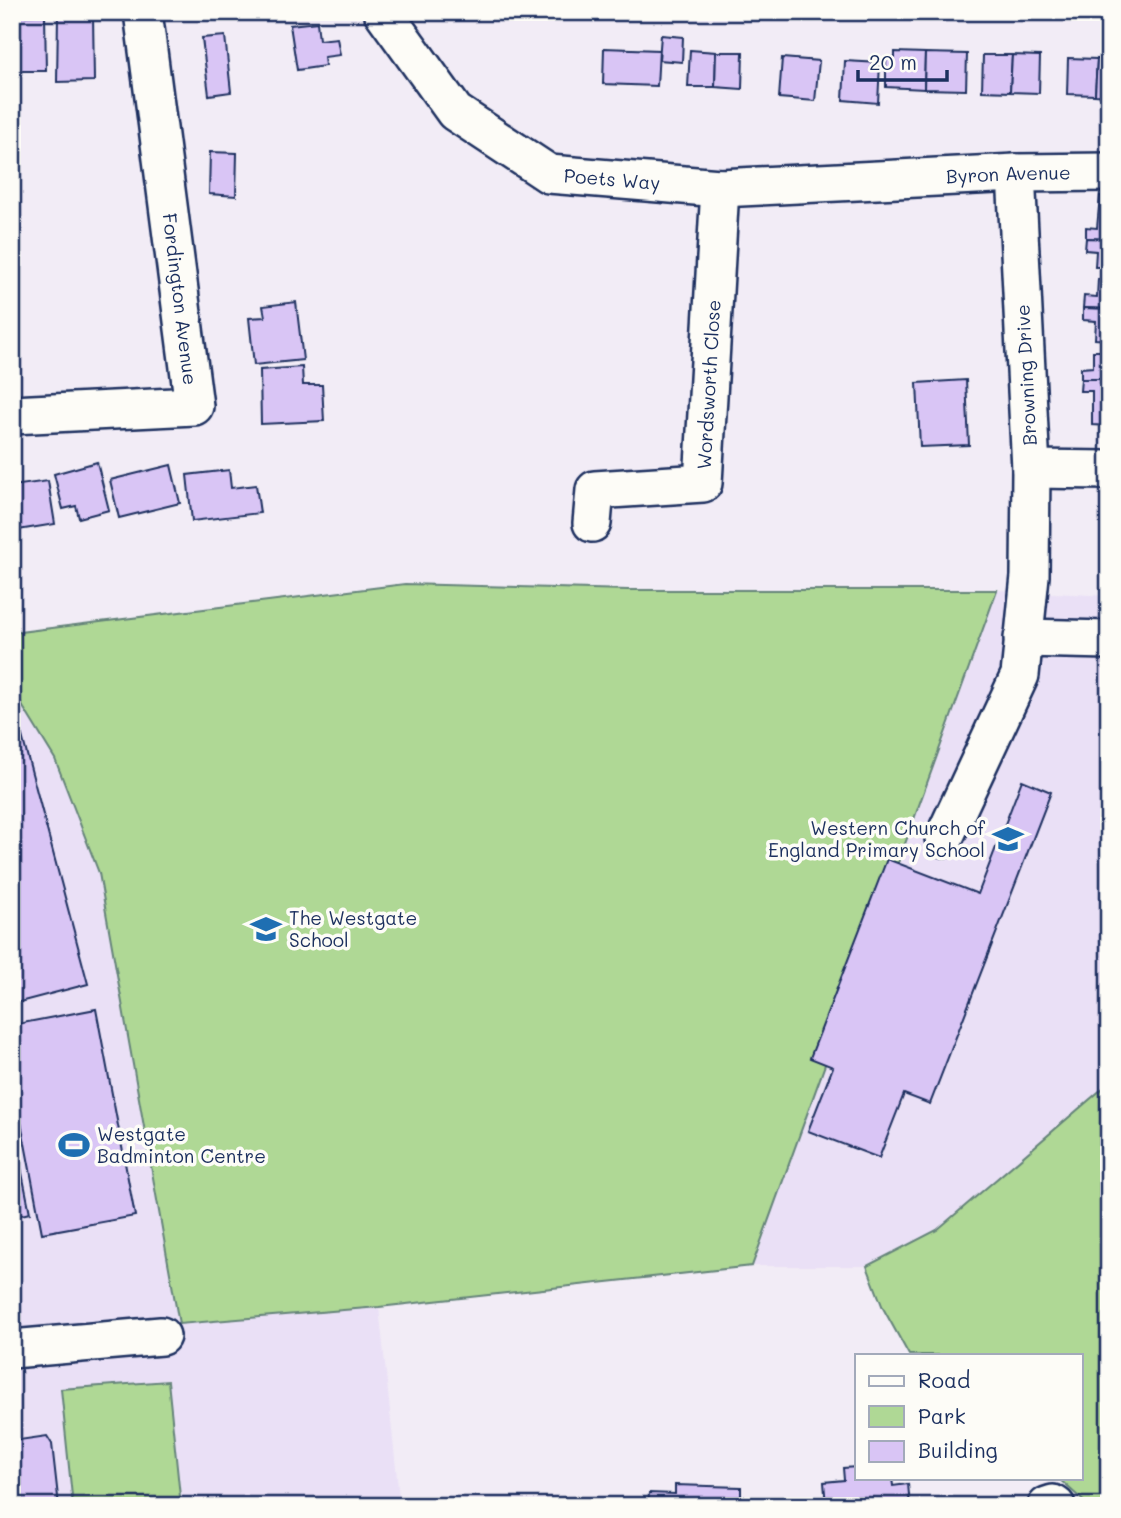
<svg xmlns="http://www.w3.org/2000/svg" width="1121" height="1518" viewBox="0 0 1121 1518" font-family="Mali,sans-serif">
  <rect width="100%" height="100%" fill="#f2ecf6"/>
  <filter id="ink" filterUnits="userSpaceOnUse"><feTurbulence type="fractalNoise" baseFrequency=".0143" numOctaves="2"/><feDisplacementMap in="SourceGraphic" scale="14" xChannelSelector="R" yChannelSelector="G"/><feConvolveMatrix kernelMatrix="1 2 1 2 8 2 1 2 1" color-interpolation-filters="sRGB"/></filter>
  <g filter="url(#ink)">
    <g fill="#eae0f6">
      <polygon points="405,584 424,1225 379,1307 400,1506 12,1506 12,633"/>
      <polygon points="997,590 1109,596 1109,1083 937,1230 867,1266 752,1266"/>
    </g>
    <g fill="#afd895" stroke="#65847a" stroke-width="2">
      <polygon points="405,584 628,590 997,590 752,1266 379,1307 179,1324 99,873 55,759 12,689 12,633"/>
      <polygon points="1109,1083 1109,1506 1089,1506 1058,1478 1081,1478 1081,1355 909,1355 883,1308 867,1266 937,1230"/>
      <polygon points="168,1381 181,1506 73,1506 61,1389"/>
    </g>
    <g fill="#d9c5f5" stroke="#1b2f5e" stroke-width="2">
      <polygon points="45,15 46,71 12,71 12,16"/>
      <polygon points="93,15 94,81 57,82 58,16"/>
      <polygon points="317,22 319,40 337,38 340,55 324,57 325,66 297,70 290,25"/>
      <polygon points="661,35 683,37 682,62 659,60"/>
      <polygon points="225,36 231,92 209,95 202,38"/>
      <polygon points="604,48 659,50 657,86 603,84"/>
      <polygon points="690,50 716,52 715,87 688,87"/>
      <polygon points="716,52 743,52 742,89 715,87"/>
      <polygon points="895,52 925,53 924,89 886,87 886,57 895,57"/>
      <polygon points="925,53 967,54 966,90 924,89"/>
      <polygon points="983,55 1012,55 1010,92 982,91"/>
      <polygon points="1012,55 1040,56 1039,93 1010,92"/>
      <polygon points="782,58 819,61 815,101 779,98"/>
      <polygon points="1068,58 1097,59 1095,95 1067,94"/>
      <polygon points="1097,59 1109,59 1109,96 1095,95"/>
      <polygon points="845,61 880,63 878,103 843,100"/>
      <polygon points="210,152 237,153 236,196 209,194"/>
      <polygon points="1100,196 1109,196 1109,239 1086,238 1086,227 1097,228"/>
      <polygon points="1086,238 1109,239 1109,267 1095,267 1096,251 1085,250"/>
      <polygon points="1098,279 1109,279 1109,309 1083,308 1084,296 1097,297"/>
      <polygon points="296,302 303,360 254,365 249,318 265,317 263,306"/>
      <polygon points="1083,308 1109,309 1109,340 1095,339 1096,321 1083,320"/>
      <polygon points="1093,351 1109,351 1109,379 1081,379 1081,368 1093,367"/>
      <polygon points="302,367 303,385 322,385 324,421 261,424 260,370"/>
      <polygon points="1081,379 1109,379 1109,426 1092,425 1092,391 1080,391"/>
      <polygon points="966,380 969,445 920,447 917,383"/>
      <polygon points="97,462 109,510 79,518 76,506 63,509 54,474"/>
      <polygon points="171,465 180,503 119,518 110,480"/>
      <polygon points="229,470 231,488 256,485 260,513 192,521 187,475"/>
      <polygon points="48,481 55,524 12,531 12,486"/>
      <polygon points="13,702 88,984 12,1004 12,703"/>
      <polygon points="1022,780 1051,792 930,1104 904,1094 879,1158 808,1131 833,1067 810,1058 887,859 978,894"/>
      <polygon points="96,1009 135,1216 42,1233 12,1075 12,1025"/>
      <polygon points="12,1123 30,1213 12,1217"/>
      <polygon points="47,1436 52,1444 59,1506 12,1506 12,1441"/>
      <polygon points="857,1467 857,1478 892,1478 893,1486 908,1484 910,1506 826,1506 824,1482 844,1480 843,1468"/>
      <polygon points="675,1485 741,1487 741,1505 759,1506 648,1506 649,1493 675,1494"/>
    </g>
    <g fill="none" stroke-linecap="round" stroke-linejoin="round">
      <g stroke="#1b2f5e" stroke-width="42">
        <g id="minor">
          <path id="s1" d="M383,12L455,112L549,174L720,188L1016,173L1109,172"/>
          <polyline points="12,415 194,406 143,12"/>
          <polyline points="1031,469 1109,470"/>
          <path id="s2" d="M592,523L595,490L703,483L720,188"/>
          <polyline points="1023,638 1109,640"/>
          <polyline points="944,838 1020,675 1030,576 1031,469 1016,173"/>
          <polyline points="12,1349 161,1336"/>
          <polyline points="1047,1506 1053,1504 1056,1506"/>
        </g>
      </g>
      <use href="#minor" stroke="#fdfcf7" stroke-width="37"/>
    </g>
  </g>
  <defs>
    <g id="school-bare" transform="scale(2.415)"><path d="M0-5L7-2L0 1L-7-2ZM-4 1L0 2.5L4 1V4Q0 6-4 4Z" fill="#1f6fb2" stroke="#fdfcf7" stroke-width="2.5" paint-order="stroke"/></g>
    <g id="stadium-bare" transform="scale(2.415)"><path d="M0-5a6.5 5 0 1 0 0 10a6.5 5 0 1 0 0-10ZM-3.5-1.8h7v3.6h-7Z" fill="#1f6fb2" stroke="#fdfcf7" stroke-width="2.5" paint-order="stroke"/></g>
  </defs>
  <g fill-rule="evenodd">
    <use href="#school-bare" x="1008" y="839"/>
    <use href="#school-bare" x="266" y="929"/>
    <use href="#stadium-bare" x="74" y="1145"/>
  </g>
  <g text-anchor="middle" stroke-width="7" stroke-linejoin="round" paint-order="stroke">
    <g font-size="19" fill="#1b2f5e" stroke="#fdfcf7">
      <text dy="7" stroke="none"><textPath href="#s1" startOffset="696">Byron Avenue</textPath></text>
      <text dy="7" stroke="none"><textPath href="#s1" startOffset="299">Poets Way</textPath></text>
      <text transform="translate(180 299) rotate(83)" y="7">Fordington Avenue</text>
      <text transform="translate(1026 375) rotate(-93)" y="7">Browning Drive</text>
      <text dy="7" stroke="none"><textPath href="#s2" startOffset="240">Wordsworth Close</textPath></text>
    </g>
    <g font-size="19" fill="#1b2f5e" stroke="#fdfcf7" text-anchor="start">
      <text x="985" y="835" text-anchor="end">Western Church of<tspan x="985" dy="22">England Primary School</tspan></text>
      <text x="289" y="925">The Westgate<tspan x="289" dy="22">School</tspan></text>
      <text x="97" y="1141">Westgate<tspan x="97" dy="22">Badminton Centre</tspan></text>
    </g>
  </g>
  <rect width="1121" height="1518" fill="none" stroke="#fdfcf7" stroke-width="42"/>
  <rect x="21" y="21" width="1079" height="1476" fill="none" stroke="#1b2f5e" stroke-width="2.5" filter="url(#ink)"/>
  <rect x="855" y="1354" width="228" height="126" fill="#fdfcf7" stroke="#a3aaba" stroke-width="2"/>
  <rect x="869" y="1376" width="35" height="10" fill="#fdfcf7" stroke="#a3aaba" stroke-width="2"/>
  <text x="918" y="1388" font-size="21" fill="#1b2f5e">Road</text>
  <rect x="869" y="1406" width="35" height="21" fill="#afd895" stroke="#a3aaba" stroke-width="2"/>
  <text x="918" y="1424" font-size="21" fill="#1b2f5e">Park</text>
  <rect x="869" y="1441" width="35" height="21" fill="#d9c5f5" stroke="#a3aaba" stroke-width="2"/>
  <text x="918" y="1458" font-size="21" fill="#1b2f5e">Building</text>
  <path d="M858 70v10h89v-10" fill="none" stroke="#1b2f5e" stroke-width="3.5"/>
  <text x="869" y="70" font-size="21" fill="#1b2f5e" stroke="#fdfcf7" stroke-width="5" paint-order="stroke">20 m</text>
</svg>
